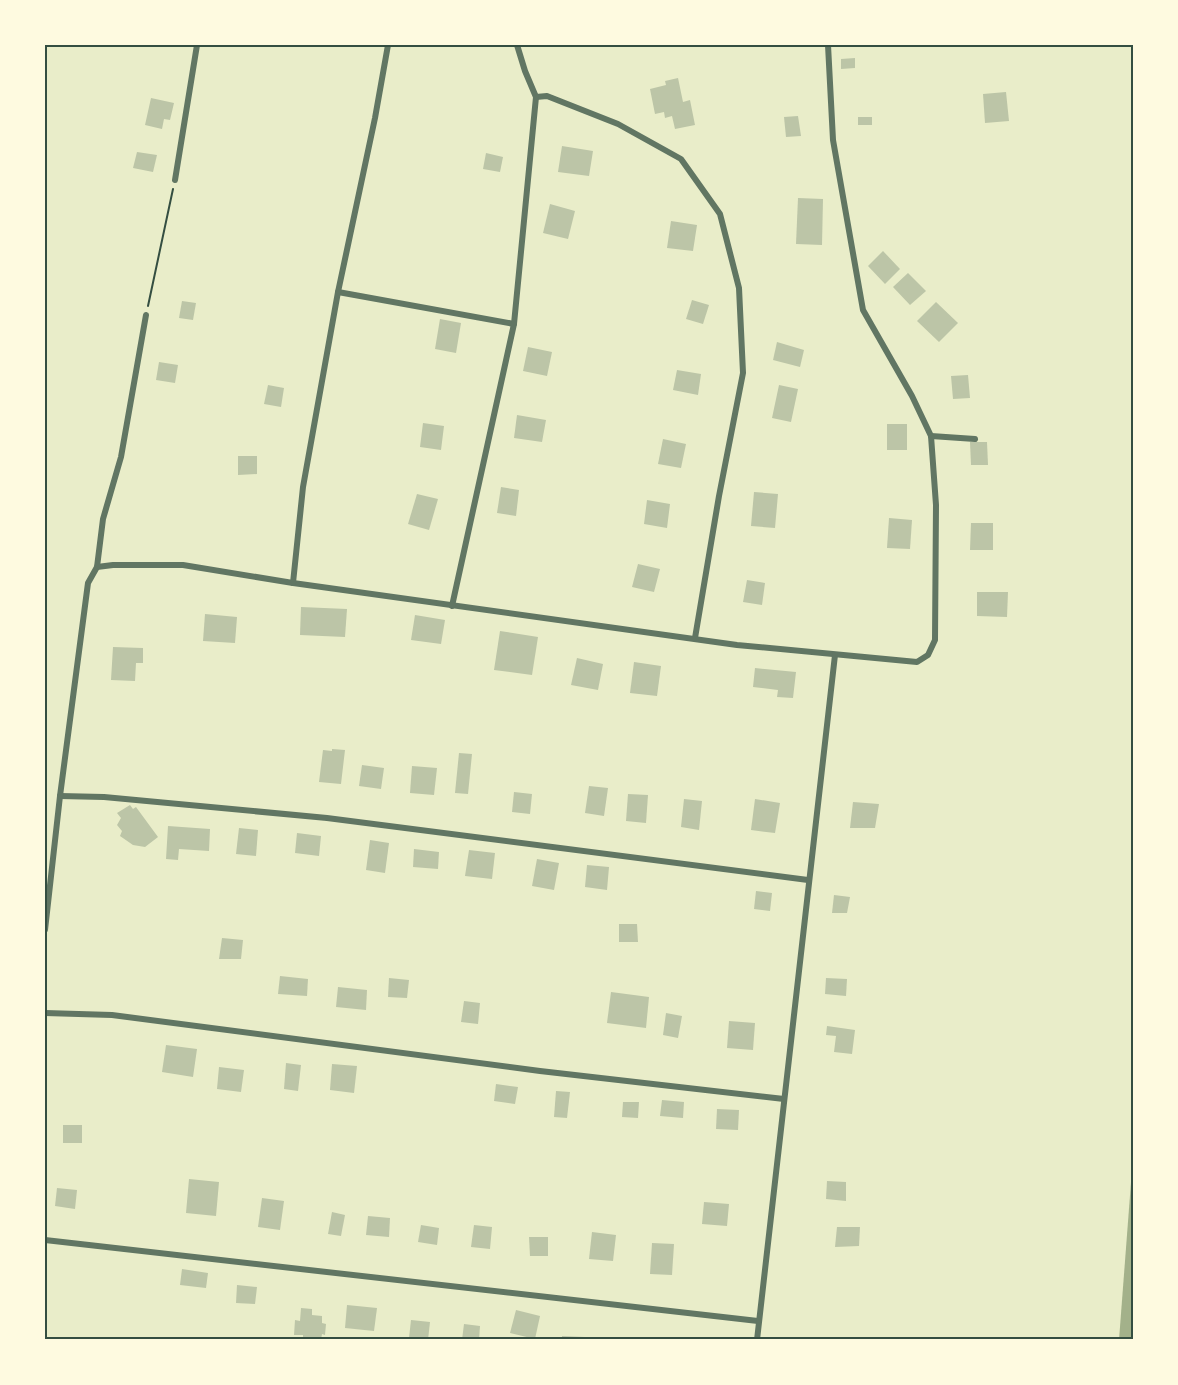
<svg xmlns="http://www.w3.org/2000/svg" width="1178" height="1385" viewBox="0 0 1178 1385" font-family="'Source Sans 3',sans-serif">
  <rect width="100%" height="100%" fill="#e9edc9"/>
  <polygon fill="#a3b18a" points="1133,1156 1133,1340 1119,1340"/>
  <g fill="#bcc5a7">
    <polygon points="855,58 855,68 841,69 841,59"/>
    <polygon points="678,78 683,102 690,100 695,125 675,129 672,116 665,118 664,112 655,114 650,89 666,85 665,81"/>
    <polygon points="1006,92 1009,121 985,123 983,94"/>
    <polygon points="151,98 174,103 170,120 164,119 162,129 145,125"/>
    <polygon points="798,116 801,136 786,137 784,117"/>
    <rect x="858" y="117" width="14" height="8"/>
    <polygon points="562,146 593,151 589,176 558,172"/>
    <polygon points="137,152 157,155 153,172 133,168"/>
    <polygon points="486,153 503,157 500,172 483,169"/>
    <polygon points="798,198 823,199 822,245 796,244"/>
    <polygon points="550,204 575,211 568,239 543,233"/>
    <polygon points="671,221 697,225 693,251 667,248"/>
    <polygon points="883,251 900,269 885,284 868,266"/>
    <polygon points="908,273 926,291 910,305 893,287"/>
    <polygon points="692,300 709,305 703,324 686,319"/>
    <polygon points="182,301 196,303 193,320 179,318"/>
    <polygon points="936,302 958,323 939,342 917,321"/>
    <polygon points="440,319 461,323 456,353 435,349"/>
    <polygon points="777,342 804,350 800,367 773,360"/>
    <polygon points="528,347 552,352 547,376 523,371"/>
    <polygon points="159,362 178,365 175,383 156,380"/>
    <polygon points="677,370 701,374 698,395 673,390"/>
    <polygon points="968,375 970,398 953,399 951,376"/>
    <polygon points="268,385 284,388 281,407 264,404"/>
    <polygon points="779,385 798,389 791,422 772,418"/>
    <polygon points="517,415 546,420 542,442 514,438"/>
    <polygon points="423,423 444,426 441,450 420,447"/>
    <rect x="887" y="424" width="20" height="26"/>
    <polygon points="663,439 686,444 681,468 658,464"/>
    <polygon points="970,442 987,442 988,465 971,465"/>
    <polygon points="238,456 257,456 257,474 238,475"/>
    <polygon points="501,487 519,490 516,516 497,513"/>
    <polygon points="754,492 778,494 775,528 751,526"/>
    <polygon points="417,494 438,499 429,530 408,524"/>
    <polygon points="647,500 670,504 667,528 644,524"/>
    <polygon points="889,518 912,520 910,549 887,548"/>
    <polygon points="971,523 993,523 993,550 970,550"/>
    <polygon points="638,564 660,569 654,592 632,587"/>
    <polygon points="747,580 765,583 762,605 743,602"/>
    <polygon points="977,592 1008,592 1007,617 977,616"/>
    <polygon points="301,607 347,609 345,637 300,635"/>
    <polygon points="205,614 237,617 235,643 203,641"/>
    <polygon points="415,615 445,620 441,644 411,640"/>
    <polygon points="500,631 538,637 532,675 494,670"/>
    <polygon points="113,647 143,648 143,663 136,663 135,681 111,680"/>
    <polygon points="577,658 603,664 598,690 571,685"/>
    <polygon points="634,662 661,666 657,696 630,693"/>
    <polygon points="755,668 796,672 793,698 777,697 778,690 753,687"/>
    <polygon points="332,749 345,750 341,784 319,782 323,750 332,751"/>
    <polygon points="459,753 472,754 468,794 455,793"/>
    <polygon points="362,765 384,768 381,789 359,786"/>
    <polygon points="412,766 437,768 434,795 410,793"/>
    <polygon points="589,786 608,788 604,816 585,813"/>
    <polygon points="514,792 532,794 530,814 512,812"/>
    <polygon points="628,794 648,795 646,823 626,821"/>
    <polygon points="684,799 702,801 699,830 681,827"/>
    <polygon points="755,799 780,803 775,833 751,830"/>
    <polygon points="853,802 879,804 875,828 850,828"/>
    <polygon points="130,805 133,809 136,807 158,837 145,847 133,845 120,836 122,831 117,825 121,818 117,813"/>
    <polygon points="168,826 210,829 209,851 179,849 178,860 166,859"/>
    <polygon points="239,828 258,830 256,856 236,854"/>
    <polygon points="297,833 321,836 319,856 295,853"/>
    <polygon points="370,840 389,843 385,873 366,870"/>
    <polygon points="414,849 439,852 438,869 413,867"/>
    <polygon points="469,850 495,853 492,879 465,876"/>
    <polygon points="537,859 559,863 554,890 532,886"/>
    <polygon points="587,865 609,867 607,890 585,887"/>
    <polygon points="756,891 772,893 770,911 754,909"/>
    <polygon points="834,895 850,897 847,913 832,913"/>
    <polygon points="619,924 637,924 638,942 619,942"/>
    <polygon points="222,938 243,940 241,959 219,959"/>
    <polygon points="280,976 308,979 307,996 278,994"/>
    <polygon points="389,978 409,980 407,998 388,997"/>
    <polygon points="826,978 847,979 846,996 825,994"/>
    <polygon points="338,987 367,990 366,1010 336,1007"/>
    <polygon points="611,992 649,997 646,1028 607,1023"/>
    <polygon points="464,1001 480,1003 478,1024 461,1022"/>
    <polygon points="666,1013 682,1016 678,1038 663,1035"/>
    <polygon points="729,1021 755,1023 753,1050 727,1048"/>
    <polygon points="827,1026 855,1030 852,1054 834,1052 836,1036 826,1035"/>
    <polygon points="166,1045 197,1049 193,1077 162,1072"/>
    <polygon points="286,1063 301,1065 298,1091 284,1089"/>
    <polygon points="332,1064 357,1066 354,1093 330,1090"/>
    <polygon points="219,1067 244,1070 241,1092 217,1089"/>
    <polygon points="496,1084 518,1087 515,1104 494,1101"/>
    <polygon points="556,1091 570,1092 567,1118 554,1117"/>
    <polygon points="662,1100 684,1102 683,1118 660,1116"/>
    <polygon points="623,1102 639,1102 638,1118 622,1117"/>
    <polygon points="717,1109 739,1110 738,1130 716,1129"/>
    <rect x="63" y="1125" width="19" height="18"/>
    <polygon points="189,1179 219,1182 216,1216 186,1213"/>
    <polygon points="827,1181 846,1182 846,1201 826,1199"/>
    <polygon points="57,1188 77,1190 75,1209 55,1206"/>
    <polygon points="262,1198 284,1201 280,1230 258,1227"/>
    <polygon points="704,1202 729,1204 727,1226 702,1224"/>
    <polygon points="332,1212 345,1215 341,1236 328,1234"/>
    <polygon points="368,1216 390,1218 389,1237 366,1235"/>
    <polygon points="421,1225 439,1228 437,1245 418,1242"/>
    <polygon points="474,1225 492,1227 490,1249 471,1247"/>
    <polygon points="837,1227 860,1227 859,1246 835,1247"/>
    <polygon points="592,1232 616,1235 613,1261 589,1259"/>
    <polygon points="529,1237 548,1237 548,1256 530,1256"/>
    <polygon points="652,1243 674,1244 672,1275 650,1274"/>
    <polygon points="182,1269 208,1273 206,1288 180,1285"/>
    <polygon points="237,1285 257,1287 255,1304 236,1303"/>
    <polygon points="347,1305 377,1308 374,1331 345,1328"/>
    <polygon points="301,1308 312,1309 312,1315 322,1316 322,1323 326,1324 325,1335 322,1334 321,1340 303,1340 303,1335 294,1335 295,1320 300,1321"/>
    <polygon points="516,1310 540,1316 535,1339 510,1333"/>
    <polygon points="411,1320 430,1322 428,1340 409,1338"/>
    <polygon points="464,1324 480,1326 479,1340 462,1340"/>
    <polygon points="562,1336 585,1337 585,1340 562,1340"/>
  </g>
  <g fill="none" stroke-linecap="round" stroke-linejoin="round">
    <polyline stroke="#344e41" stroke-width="2" points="148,306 173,189"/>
    <g stroke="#617663" stroke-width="6">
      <polyline points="536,97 547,96 618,124 681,159 720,214 739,288 743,373 719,496 695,638"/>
      <polyline points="175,180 197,45"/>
      <polyline points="338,292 514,324"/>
      <polyline points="931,436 975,439"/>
      <polyline points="97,567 113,565 183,565 293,583 737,645 917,662 928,655 935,640 936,505 931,436 912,396 863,310 833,140 828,45"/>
      <polyline points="293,583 303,487 338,292 375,118 388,45"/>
      <polyline points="452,606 514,324 536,97 525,71 517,45"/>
      <polyline points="60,796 104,797 327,818 808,880"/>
      <polyline points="45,930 60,796 88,583 97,567 103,519 121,457 146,315"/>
      <polyline points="45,1013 112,1015 540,1071 784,1099"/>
      <polyline points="45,1240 758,1321"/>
      <polyline points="757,1340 835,655"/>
    </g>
  </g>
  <rect width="1178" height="1385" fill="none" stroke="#fefae0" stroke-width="93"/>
  <rect x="46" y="46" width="1086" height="1292" fill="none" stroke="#344e41" stroke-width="2"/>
</svg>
